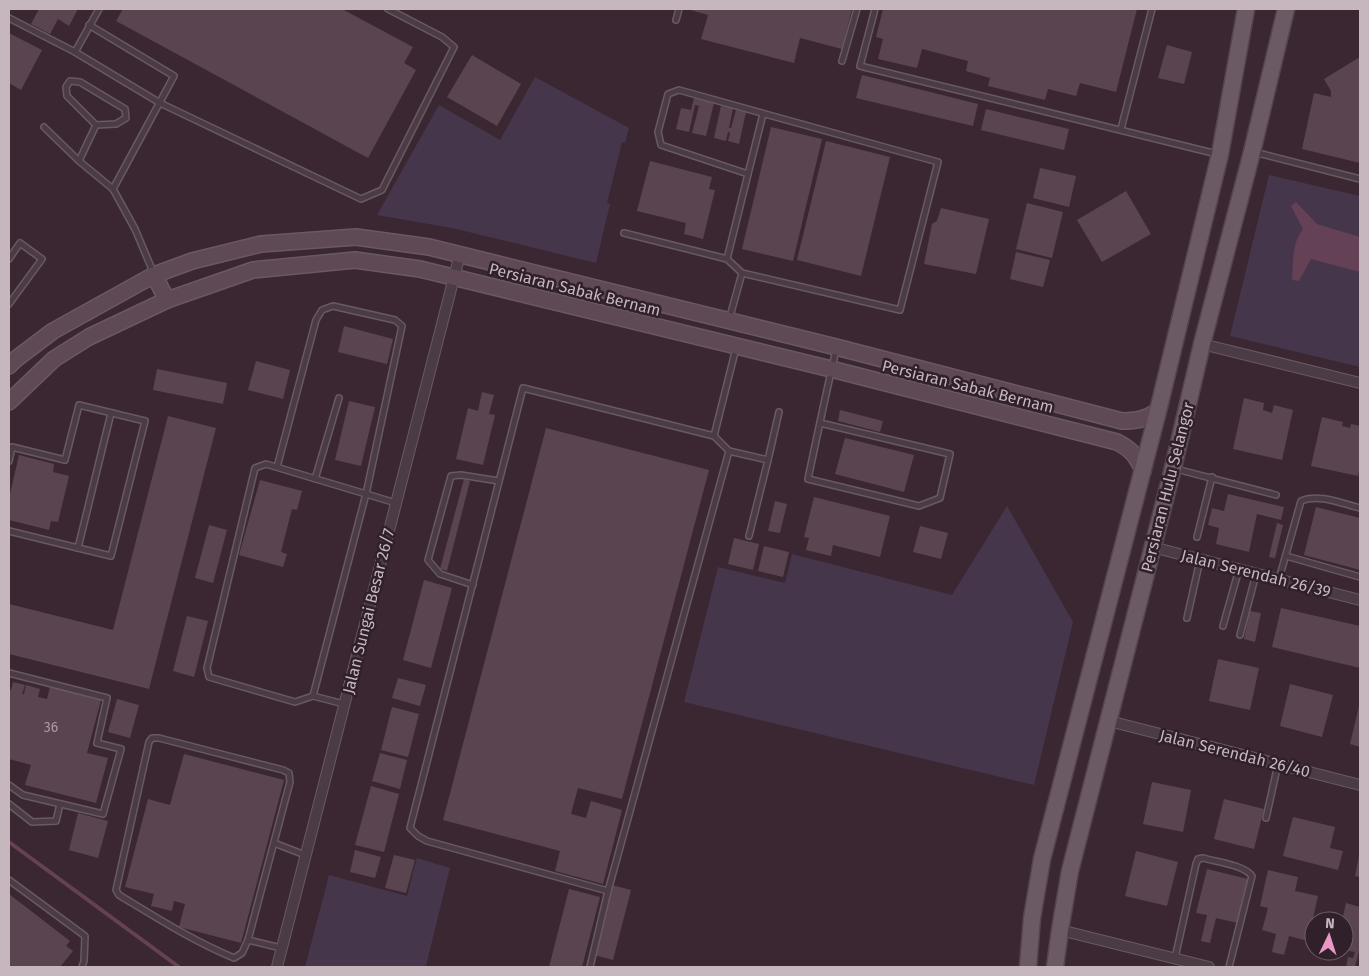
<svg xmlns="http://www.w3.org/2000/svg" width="1369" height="976" viewBox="0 0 1369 976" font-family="'Fira Sans',sans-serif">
  <rect width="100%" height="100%" fill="#3b2732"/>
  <g fill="#45364c">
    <polygon points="535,77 629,128 625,143 622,142 607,203 610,204 596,263 452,228 377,215 439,105 500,140"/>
    <polygon points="1269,175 1360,196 1360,367 1230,336"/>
    <polygon points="1007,506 1073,622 1034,785 684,702 718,567 785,583 792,554 952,595"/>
    <polygon points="417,858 450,868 426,966 429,967 305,967 329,875 407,896"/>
  </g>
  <path fill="#644155" d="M1296,202L1317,224L1360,237V272L1311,259L1299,281L1292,280C1293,262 1292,243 1303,229L1291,206Z"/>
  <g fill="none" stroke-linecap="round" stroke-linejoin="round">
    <polyline stroke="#644155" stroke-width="4" points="9,842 179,967"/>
  </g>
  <g fill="#5a4450">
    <polygon points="39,9 78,9 69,26 58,19 50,34 31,24"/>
    <polygon points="123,9 342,9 413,47 404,63 416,70 368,158 116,21"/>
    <polygon points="687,9 852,9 842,49 800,38 794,63 701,39 708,15"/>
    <polygon points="883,9 1137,9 1116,92 1080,83 1076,96 1048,89 1045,100 988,86 990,78 966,71 968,61 922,49 917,68 878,59 883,39 876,37"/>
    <polygon points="9,33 42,50 21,90 9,83"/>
    <polygon points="1167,45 1192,52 1184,84 1158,78"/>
    <polygon points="472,55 521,84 497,126 447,97"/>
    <polygon points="1360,57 1360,163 1302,149 1314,93 1331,97 1331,91 1324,79"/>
    <polygon points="862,75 978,104 973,126 856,98"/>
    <polygon points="694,98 714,103 706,136 692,133 699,106 695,105 689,132 676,129 681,108 691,110"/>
    <polygon points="721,106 733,108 729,128 731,128 736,110 746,112 739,144 728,141 730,133 728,132 726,141 714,138"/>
    <polygon points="986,109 1069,129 1064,150 981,130"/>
    <polygon points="771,127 822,139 793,261 742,249"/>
    <polygon points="826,141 890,157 861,276 797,260"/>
    <polygon points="650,161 712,177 709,189 715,190 703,239 684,234 686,223 637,211"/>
    <polygon points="1040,168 1076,176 1069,207 1033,198"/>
    <polygon points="1126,191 1151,234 1102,262 1077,220"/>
    <polygon points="1027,203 1063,212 1052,258 1016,249"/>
    <polygon points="941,208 989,219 976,274 924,264 932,224 937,221"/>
    <polygon points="1016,252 1050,260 1043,287 1010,279"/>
    <polygon points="344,326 393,339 387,364 338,352"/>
    <polygon points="256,361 290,370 283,399 248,390"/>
    <polygon points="157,369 227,383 223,404 153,390"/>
    <polygon points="482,392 494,395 489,414 495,415 483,465 456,459 468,408 478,411"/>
    <polygon points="1244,398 1264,403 1263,410 1272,413 1274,405 1293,410 1282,460 1233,449"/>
    <polygon points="349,401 375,407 361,466 335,460"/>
    <polygon points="840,410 883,421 880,432 838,421"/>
    <polygon points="168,416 216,428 149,689 9,654 9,604 113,630"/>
    <polygon points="1322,417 1343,422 1342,426 1350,428 1351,424 1360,426 1360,467 1358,476 1311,466"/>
    <polygon points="546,428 709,470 622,799 578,788 571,814 586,818 591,801 622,810 603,884 555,871 560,851 443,820"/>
    <polygon points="845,438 914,455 904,492 835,474"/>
    <polygon points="19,455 54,464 53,472 69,476 58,522 51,521 49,530 9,520 9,498"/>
    <polygon points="464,479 470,481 447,571 440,569"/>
    <polygon points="260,480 302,491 297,510 292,509 281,552 287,554 283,567 239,555"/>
    <polygon points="1228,494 1284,507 1281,520 1257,514 1249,552 1216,544 1219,528 1208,525 1212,508 1224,511"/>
    <polygon points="814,497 890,516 880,557 833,545 831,556 806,550 809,538 804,537"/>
    <polygon points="775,501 787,504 780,533 768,531"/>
    <polygon points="1316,507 1360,518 1360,570 1304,555"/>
    <polygon points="1277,523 1283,525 1275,558 1269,557"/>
    <polygon points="209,525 227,530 213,583 195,578"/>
    <polygon points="920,526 948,533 941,559 913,552"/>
    <polygon points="734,538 759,544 753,570 728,564"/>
    <polygon points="764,546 789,552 783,577 758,571"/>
    <polygon points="424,580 452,588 431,668 403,660"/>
    <polygon points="1281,608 1360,626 1360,668 1272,647"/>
    <polygon points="1250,611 1261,613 1255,642 1244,639"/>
    <polygon points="187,616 208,621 194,677 173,671"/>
    <polygon points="1218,659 1259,668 1250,710 1209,701"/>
    <polygon points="398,678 426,685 420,706 392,698"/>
    <polygon points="13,682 25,685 22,694 24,694 26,685 40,689 38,697 47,699 50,687 101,700 87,753 108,758 96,803 25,785 31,765 9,759 9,690 11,690"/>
    <polygon points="1290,684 1333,695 1322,737 1280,726"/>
    <polygon points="117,699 139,705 130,738 108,732"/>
    <polygon points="1360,702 1360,747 1350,744"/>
    <polygon points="392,707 419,714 408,757 381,750"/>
    <polygon points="380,753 407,760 400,789 372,781"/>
    <polygon points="184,754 284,780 241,943 179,927 185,904 174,901 172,911 151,906 154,894 125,887 148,799 170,805"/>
    <polygon points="1152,782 1191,790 1183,832 1143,824"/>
    <polygon points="371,786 399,794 384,852 355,845"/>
    <polygon points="1224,799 1264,809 1254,849 1214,839"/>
    <polygon points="78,813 108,821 98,858 69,850"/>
    <polygon points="1293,817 1335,827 1330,848 1343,851 1338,870 1283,856"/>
    <polygon points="355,850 381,857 375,878 350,872"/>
    <polygon points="1136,851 1178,862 1167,906 1125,896"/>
    <polygon points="394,855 415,860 406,893 385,888"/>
    <polygon points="1359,856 1360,856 1360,877 1355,876"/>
    <polygon points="1207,869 1248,879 1238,923 1216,918 1210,943 1201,941 1207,915 1196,913"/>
    <polygon points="1268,870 1298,877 1295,891 1318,896 1308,941 1289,936 1284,955 1272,952 1276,934 1262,930 1268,908 1260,906"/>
    <polygon points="612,885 631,890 613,960 594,955"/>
    <polygon points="569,889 600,897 582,967 549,967"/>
    <polygon points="9,894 70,941 66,946 73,951 60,967 9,967"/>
    <polygon points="1346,903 1360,907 1360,951 1359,951 1355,967 1346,967 1348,957 1353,958 1355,952 1344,950 1344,921 1342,921"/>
  </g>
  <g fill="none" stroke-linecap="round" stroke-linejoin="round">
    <g stroke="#695962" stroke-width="8">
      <g id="lane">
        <polyline points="875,9 860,66 1217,154"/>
        <polyline points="9,18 75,52 160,103 361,199 382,190 454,47 442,37 388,9"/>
        <polyline points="676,20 679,9"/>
        <polyline points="89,25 174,76 113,189 135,229 154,274"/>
        <polyline points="75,52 99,9"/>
        <polyline points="842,61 857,9"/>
        <polygon points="70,81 80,82 125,109 126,118 116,124 96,125 67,96 66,87"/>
        <polyline points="44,127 79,161 113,189"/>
        <polyline points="1121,129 1152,9"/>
        <polyline points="1254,152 1360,179"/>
        <polyline points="79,161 96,125"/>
        <polyline points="748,174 763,114"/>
        <polyline points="624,233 727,259"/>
        <polyline points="9,259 20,243 42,259 9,304"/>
        <polyline points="729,320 742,273 900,310 938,162 679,90 668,94 658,132 661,145 748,174 727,259 742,273"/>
        <path d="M820,423L950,454L940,498L919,506L808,479C817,436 826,393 836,350"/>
        <polyline points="729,451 768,460 779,412"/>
        <polyline points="9,461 12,447 65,460 79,405 145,421 111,556 78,548"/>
        <polyline points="277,467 316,320 322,310 333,306 395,320 402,326 366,494 313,696 295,702 209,677 207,668 255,468 266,464 396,503"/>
        <polyline points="1176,469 1276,495"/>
        <polyline points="315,479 339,398"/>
        <polyline points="9,531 78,548 111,413"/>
        <polyline points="749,536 768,460"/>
        <polyline points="1197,537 1212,477"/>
        <polyline points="1286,556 1360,577"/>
        <path d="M1279,579L1301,501C1318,493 1343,504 1360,508"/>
        <polyline points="473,585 440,574 428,560 451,476 461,475 499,481"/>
        <polyline points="1187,618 1200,560"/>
        <polyline points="1223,626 1239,569"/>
        <polyline points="1240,635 1256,574"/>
        <polyline points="9,673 107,698 97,743 121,749 103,814 23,795 9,785"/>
        <polyline points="313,696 344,704"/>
        <path d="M152,738H159L283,770L289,773L290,782L248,940L242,953L234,958C193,941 157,918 119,895L116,890L149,742Z"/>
        <polyline points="9,804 32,822 56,821 60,804"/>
        <polyline points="1266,818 1278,764"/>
        <polyline points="274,843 305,855"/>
        <polyline points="9,880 85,936 84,961 82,967"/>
        <polyline points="608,891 427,841 418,836 410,828 523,388 714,436 736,348"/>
        <polyline points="248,940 281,948"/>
        <path d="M1175,958L1196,864L1198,859L1203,858C1217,862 1244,865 1252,876L1229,967"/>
        <polyline points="590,967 608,891 729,451 714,436"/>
      </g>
    </g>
    <g stroke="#695962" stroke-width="12">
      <g id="street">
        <polyline points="1202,344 1360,383"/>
        <polyline points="1152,547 1360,600"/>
        <polyline points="1109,721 1360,785"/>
        <polyline points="1060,930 1209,967"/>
        <polyline points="277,967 460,254"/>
      </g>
    </g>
    <g stroke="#695962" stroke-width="18">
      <g id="secondary">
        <polyline points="154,275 167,300"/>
        <path d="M9,366L16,359L53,331L154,275L192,261L261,244L356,237L429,247L836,347L1122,421C1137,421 1146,419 1158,411"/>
        <path d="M9,402L54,359L89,337L167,300L253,270L355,260L420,269L831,369L1117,442C1131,449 1137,456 1143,471"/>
      </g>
    </g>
    <g stroke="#54444d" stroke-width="19">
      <g id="primary">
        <polyline points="1028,967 1032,918 1042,859 1158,411 1220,154 1246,9"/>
        <polyline points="1055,967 1060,930 1070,871 1173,468 1202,344 1252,152 1286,9"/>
      </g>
    </g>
    <use href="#lane" stroke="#4b3b44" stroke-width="5"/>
    <use href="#street" stroke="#4b3b44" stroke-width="10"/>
    <use href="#secondary" stroke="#5e4954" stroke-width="15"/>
    <use href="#primary" stroke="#6b5963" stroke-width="16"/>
  </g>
  <g text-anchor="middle" stroke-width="5" stroke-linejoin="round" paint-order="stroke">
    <g font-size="14" fill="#ab9aa3">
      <text x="51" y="732">36</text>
    </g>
    <g font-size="16" fill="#c6b7bf" stroke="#302029">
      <text transform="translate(575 289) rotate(14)" y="6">Persiaran Sabak Bernam</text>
      <text transform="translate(968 386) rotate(14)" y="6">Persiaran Sabak Bernam</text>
      <text transform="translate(1167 487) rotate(-76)" y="6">Persiaran Hulu Selangor</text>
      <text transform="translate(1256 573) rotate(14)" y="6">Jalan Serendah 26/39</text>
      <text transform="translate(368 611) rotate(-76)" y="6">Jalan Sungai Besar 26/7</text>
      <text transform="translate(1235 753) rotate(14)" y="6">Jalan Serendah 26/40</text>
    </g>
  </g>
  <rect width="1369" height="976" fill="none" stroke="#c6b7bf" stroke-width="20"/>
  <g transform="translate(1329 936) rotate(4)"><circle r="24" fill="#302029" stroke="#6c5c65"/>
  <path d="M0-4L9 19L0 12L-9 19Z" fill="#ea98c3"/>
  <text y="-8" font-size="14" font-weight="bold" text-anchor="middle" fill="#c6b7bf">N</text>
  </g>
</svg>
